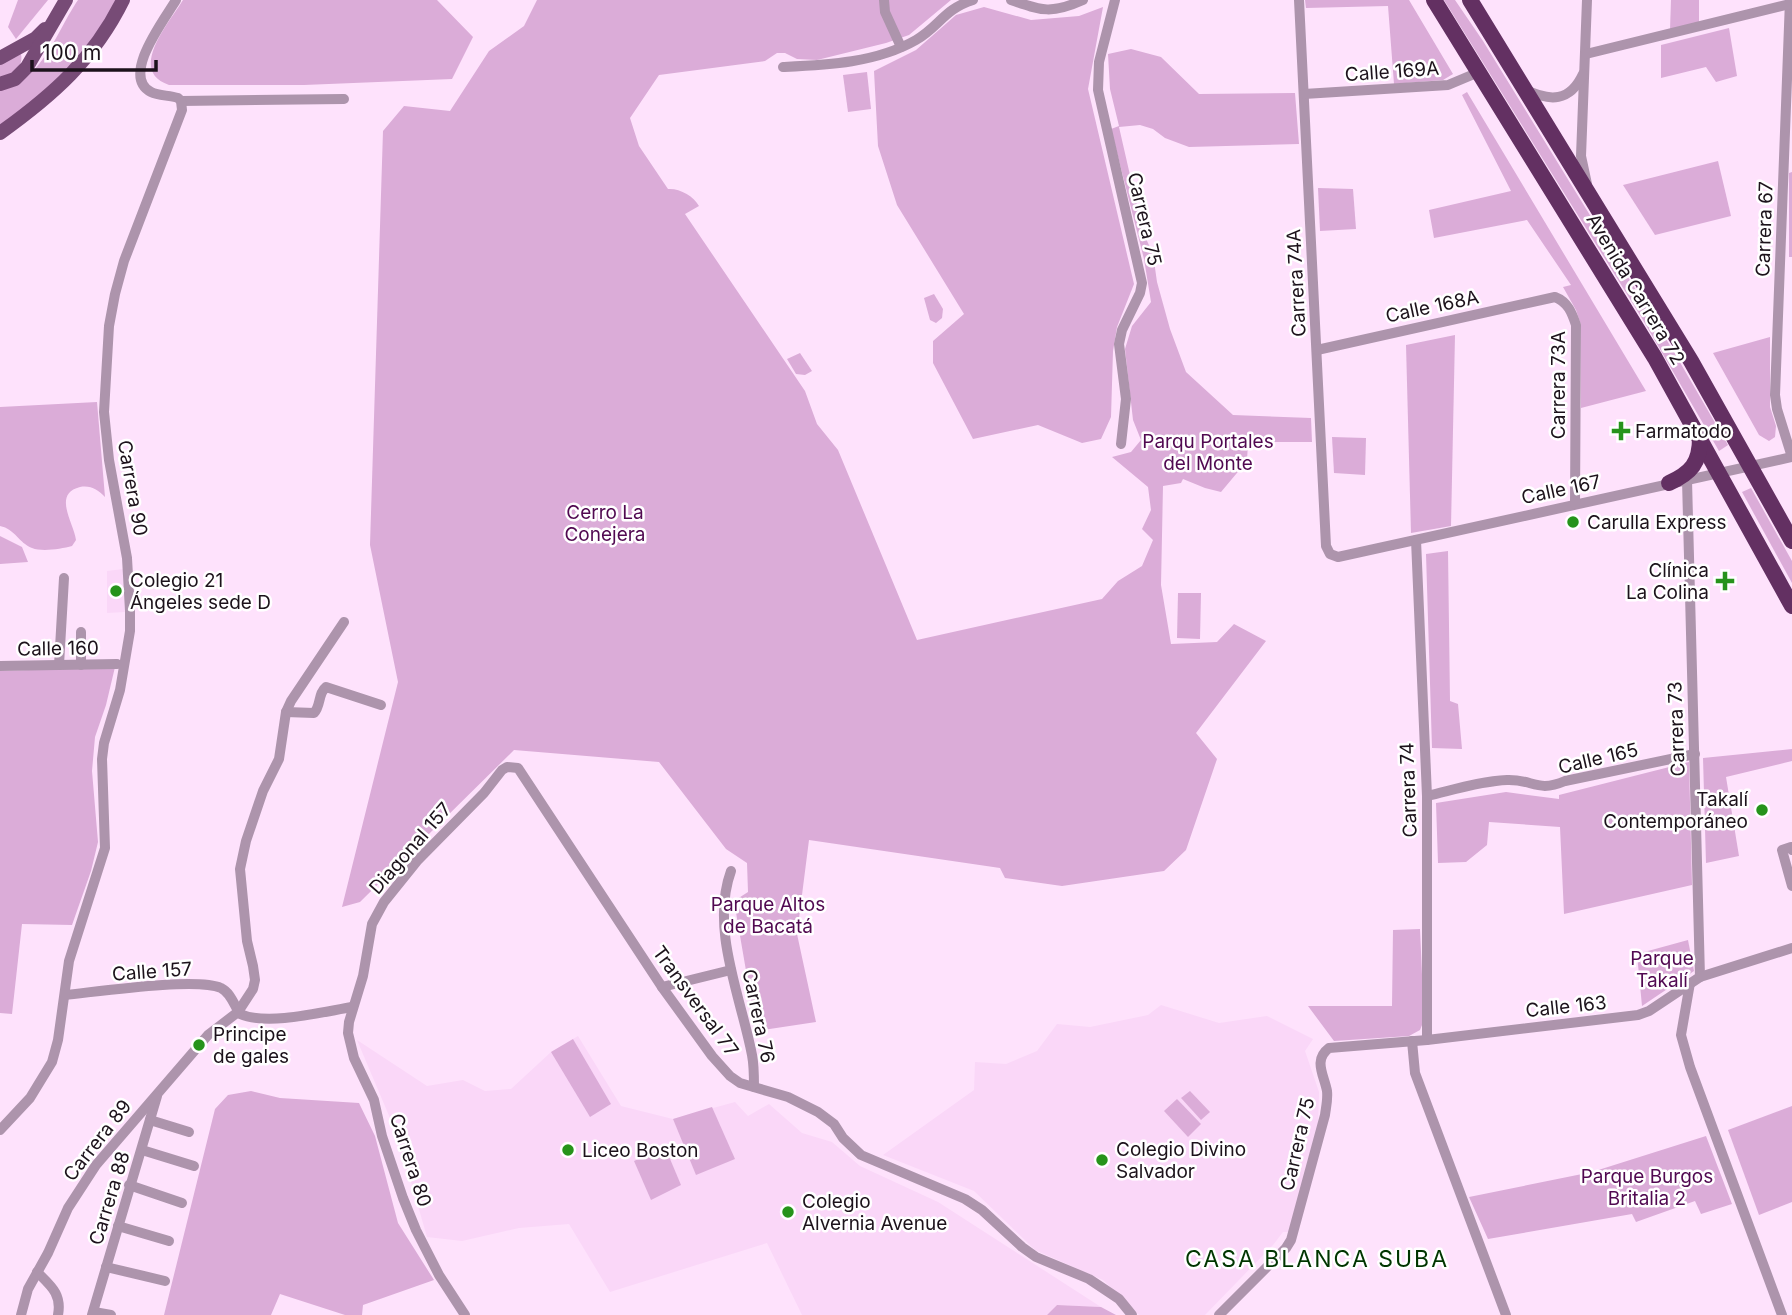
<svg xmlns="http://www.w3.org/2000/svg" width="1792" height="1315" viewBox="0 0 1792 1315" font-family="Inter,sans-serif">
  <rect width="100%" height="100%" fill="#fee2fc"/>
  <g fill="#fad7f8">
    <polygon points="123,569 125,612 107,613 107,571"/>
    <polygon points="1161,1005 1219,1023 1267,1016 1313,1039 1305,1051 1319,1092 1318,1130 1289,1232 1283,1232 1273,1245 1205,1315 1139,1315 1103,1280 1035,1250 974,1191 883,1155 974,1090 975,1062 1006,1064 1037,1051 1057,1024 1090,1027 1148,1015"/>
    <polygon points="578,1036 621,1106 673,1119 735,1102 748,1116 769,1104 802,1133 832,1142 860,1166 938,1202 1101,1307 1057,1305 1047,1315 802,1315 767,1243 610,1292 569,1224 519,1228 462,1241 427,1237 398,1137 357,1040 427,1086 463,1080 485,1091 511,1089 551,1052"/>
  </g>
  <g fill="#dbacd8">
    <polygon points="18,0 48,0 16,39 8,27"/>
    <path d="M78,0H120L85,59L0,129V89C42,82 56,32 78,0Z"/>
    <path d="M183,0H437L473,37L452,79L304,85H169C127,71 169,23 183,0Z"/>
    <path d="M537,0H951L909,35L886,43L817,60L797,59L785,53H777L765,61L659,75L630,118L639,146L668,189C679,188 694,196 699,206L685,214L805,391L817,424L838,450L917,640L1102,599L1118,581L1142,566L1153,540L1142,529L1151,510L1148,487L1112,457L1131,452L1141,440L1133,420L1125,349L1132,326L1151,302L1144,259L1111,129L1119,126L1110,89L1108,54L1131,49L1161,57L1199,94L1295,93L1299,144L1189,147L1165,138L1153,129L1140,125L1119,127L1143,232L1153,254L1157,282L1170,329L1186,372L1233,415L1311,418L1312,442H1248L1247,461L1221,492L1205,488L1183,479L1181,483L1163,486L1161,585L1171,644L1217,642L1234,624L1266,641L1196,733L1217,759L1186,850L1164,871L1062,886L1005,878L1000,868L809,840L797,934L816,1022L763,1030L754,1017L734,901L748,892L747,863L726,849L659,762L514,750L360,902L342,907L398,682L370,545L383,131L404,106L450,111L489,51L524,26Z"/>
    <polygon points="1305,0 1409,0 1453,74 1443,80 1394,84 1388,6 1306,8"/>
    <polygon points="1444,0 1455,0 1483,41 1674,352 1728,445 1719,451 1643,320"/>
    <polygon points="1671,0 1699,0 1699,23 1670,30"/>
    <polygon points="984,7 1031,20 1079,16 1103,7 1088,89 1134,284 1117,327 1113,351 1111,417 1101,439 1082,443 1038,425 973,439 933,363 933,341 964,314 897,205 878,146 874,71 916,50 956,15"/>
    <polygon points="1729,28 1737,76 1716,82 1706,67 1661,78 1661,45"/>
    <path d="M21,54C24,68 11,75 0,81V64Z"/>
    <polygon points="867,72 871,109 848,112 843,75"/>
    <polygon points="1467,92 1646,391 1581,408 1581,325 1576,310 1563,287 1571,285 1527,220 1434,238 1429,210 1511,191 1462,95"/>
    <polygon points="1718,161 1731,216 1655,235 1623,185"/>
    <polygon points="1792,172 1792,257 1789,257 1789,173"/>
    <polygon points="1318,188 1353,189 1356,229 1320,231"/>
    <polygon points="934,294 943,309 942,318 936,323 930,320 924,298"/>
    <polygon points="1455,335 1451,526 1411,533 1406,345"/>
    <polygon points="1770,337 1770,407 1776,426 1775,437 1769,441 1759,435 1713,353"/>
    <polygon points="800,353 812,371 805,375 796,374 787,359"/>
    <path d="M97,402L105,497C98,490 91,485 80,487C52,494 74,523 76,540L72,546C61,549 42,552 32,548C19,543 15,529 0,526V407Z"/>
    <polygon points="1332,437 1366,438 1365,475 1334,473"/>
    <polygon points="1751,488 1792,561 1792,583 1742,492"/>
    <polygon points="0,536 22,547 28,562 0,564"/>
    <polygon points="1448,551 1450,701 1458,704 1462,749 1432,748 1426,554"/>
    <polygon points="1178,593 1201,593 1200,639 1177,638"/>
    <polygon points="115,667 106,705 95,737 92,771 98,842 91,871 72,925 22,924 12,1014 0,1013 0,671"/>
    <polygon points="1792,749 1792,761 1726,777 1739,856 1706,863 1703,758"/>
    <polygon points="1689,762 1692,885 1564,914 1560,827 1489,822 1487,845 1466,862 1438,863 1436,803 1506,792 1559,799 1559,795"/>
    <polygon points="1420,929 1424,1020 1420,1030 1409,1036 1334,1041 1308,1006 1392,1006 1393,930"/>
    <polygon points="1688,940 1694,971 1642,1006 1637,954"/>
    <polygon points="573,1039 611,1104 590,1117 551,1052"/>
    <polygon points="251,1091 280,1098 359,1103 375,1136 398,1223 434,1280 363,1305 362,1315 345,1315 280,1294 271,1315 164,1315 215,1109 228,1095"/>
    <polygon points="1190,1091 1210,1112 1201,1120 1181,1098"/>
    <polygon points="1177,1099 1201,1124 1188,1137 1164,1111"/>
    <polygon points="1792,1106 1792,1202 1759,1215 1728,1130"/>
    <polygon points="712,1107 735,1159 696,1175 673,1119"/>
    <polygon points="1706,1136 1732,1204 1701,1214 1695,1201 1636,1222 1632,1214 1488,1239 1469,1197 1592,1172"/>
    <polygon points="665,1147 681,1185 651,1200 634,1161"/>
    <polygon points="1057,1305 1101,1307 1116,1315 1047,1315"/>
  </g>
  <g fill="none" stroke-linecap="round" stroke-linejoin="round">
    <g stroke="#ad94ac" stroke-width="10">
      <polyline points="884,0 885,12 901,47"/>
      <path d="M1011,0C1042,11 1052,14 1083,0"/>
      <polyline points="1115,0 1099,62 1098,90 1142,283 1140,293 1122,330 1119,344 1126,399 1121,444"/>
      <polyline points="1299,0 1326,546 1330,554 1338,557 1792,457"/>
      <polyline points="1587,0 1581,156 1587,184"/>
      <polyline points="1790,0 1775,395 1777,409 1792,457"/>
      <polyline points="1586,54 1790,4"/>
      <path d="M783,67C827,65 876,63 916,40C939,27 944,9 973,0"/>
      <path d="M1524,89C1550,102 1570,102 1583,74"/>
      <polyline points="1304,94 1448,85 1479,72"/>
      <polyline points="181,101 344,99"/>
      <path d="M1317,350L1555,297C1568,302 1572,313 1576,325L1575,504"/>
      <polyline points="1687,480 1700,977"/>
      <polyline points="1416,540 1427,796 1427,1040"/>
      <polyline points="59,665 64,578"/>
      <polyline points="81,665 81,632"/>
      <polyline points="0,666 117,664"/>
      <path d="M286,712L314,713C321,706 318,693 326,687L381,705"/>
      <path d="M1427,796C1453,790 1481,781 1507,780C1533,779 1537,793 1565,781L1695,754"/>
      <polyline points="1792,850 1791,847 1782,850 1792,886"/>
      <path d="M731,871C710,929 741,997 752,1055C754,1065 754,1077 754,1087"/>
      <polyline points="1690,983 1681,1035 1690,1067 1782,1315"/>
      <polyline points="662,987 731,970"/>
      <path d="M65,995C96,992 196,977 221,988C231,993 234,1005 240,1014C268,1026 322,1012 352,1007"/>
      <polyline points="1412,1041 1415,1073 1506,1315"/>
      <polyline points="150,1120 189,1132"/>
      <path d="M0,1130L30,1098L52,1062L58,1040L69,961L105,848L102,759L104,743L120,690L130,631V611L127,558L109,460L104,412L109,326L115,294L124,261L182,110L181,101L178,98C169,95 159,96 151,92C120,76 165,19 176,0"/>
      <polyline points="142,1150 194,1166"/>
      <polyline points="129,1185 182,1203"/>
      <polyline points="118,1226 169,1241"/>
      <polyline points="106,1267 165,1281"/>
      <path d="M37,1272C51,1286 62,1294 58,1315"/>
      <polyline points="94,1312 111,1315"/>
      <polyline points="21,1315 28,1289 48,1253 68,1208 96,1165 208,1035 238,1012 253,989 255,980 253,966 247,941 240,869 246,841 263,791 279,759 286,712 291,701 344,622"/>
      <polyline points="92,1315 157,1096"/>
      <polyline points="465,1315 439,1275 416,1230 403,1198 382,1136 374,1100 354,1058 348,1033 349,1022 363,976 372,924 384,902 417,861 484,793 502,770 507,767 518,768 662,987 712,1056 730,1076 740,1083 788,1097 818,1112 834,1124 843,1138 861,1155 965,1199 982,1210 1022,1247 1036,1257 1089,1279 1119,1299 1132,1315"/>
      <path d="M1219,1315L1286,1248L1291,1240L1325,1115C1326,1107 1328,1099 1327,1091C1324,1075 1313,1060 1329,1048L1427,1040L1638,1015L1649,1011L1700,977L1792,948"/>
    </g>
    <g stroke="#774b76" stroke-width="14">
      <polyline points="0,58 36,38 45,29"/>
      <polyline points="0,84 15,79 27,67 66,0"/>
      <path d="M0,133C53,95 94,59 123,0"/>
    </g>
    <g stroke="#633062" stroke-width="16">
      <polyline points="1434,0 1655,358 1792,606"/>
      <polyline points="1470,0 1691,361 1792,541"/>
      <path d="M1669,483C1691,473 1700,463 1700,438"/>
    </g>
  </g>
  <g fill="#26931b" stroke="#fff" stroke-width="2.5">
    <path d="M1617.5 420.5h7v7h7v7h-7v7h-7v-7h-7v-7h7z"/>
    <circle cx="1573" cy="522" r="7"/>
    <path d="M1721.5 570.5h7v7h7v7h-7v7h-7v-7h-7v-7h7z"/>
    <circle cx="116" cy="591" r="7"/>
    <circle cx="1762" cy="810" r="7"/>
    <circle cx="199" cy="1045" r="7"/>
    <circle cx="568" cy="1150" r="7"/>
    <circle cx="1102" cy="1160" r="7"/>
    <circle cx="788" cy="1212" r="7"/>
  </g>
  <g text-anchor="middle" stroke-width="5" stroke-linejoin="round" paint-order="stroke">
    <g font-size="19" fill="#1c121b" stroke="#fff">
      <text transform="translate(1392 71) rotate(-4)" y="7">Calle 169A</text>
      <text transform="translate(1145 219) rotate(77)" y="7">Carrera 75</text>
      <text transform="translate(1764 229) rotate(-88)" y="7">Carrera 67</text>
      <text transform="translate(1296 283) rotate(-93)" y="7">Carrera 74A</text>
      <text transform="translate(1636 289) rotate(59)" y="7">Avenida Carrera 72</text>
      <text transform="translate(1432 306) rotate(-12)" y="7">Calle 168A</text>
      <text transform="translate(1558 385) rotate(-90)" y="7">Carrera 73A</text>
      <text transform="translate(133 488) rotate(80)" y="7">Carrera 90</text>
      <text transform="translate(1561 489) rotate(-12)" y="7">Calle 167</text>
      <text transform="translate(58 648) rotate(-1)" y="7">Calle 160</text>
      <text transform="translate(1676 729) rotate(-92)" y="7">Carrera 73</text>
      <text transform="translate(1598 758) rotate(-13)" y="7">Calle 165</text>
      <text transform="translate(1408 790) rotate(-92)" y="7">Carrera 74</text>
      <text transform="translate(410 848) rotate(-49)" y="7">Diagonal 157</text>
      <text transform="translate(152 971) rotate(-4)" y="7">Calle 157</text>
      <text transform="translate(696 1001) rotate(54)" y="7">Transversal 77</text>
      <text transform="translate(1566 1006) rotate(-6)" y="7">Calle 163</text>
      <text transform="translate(759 1016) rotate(78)" y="7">Carrera 76</text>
      <text transform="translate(97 1140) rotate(-52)" y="7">Carrera 89</text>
      <text transform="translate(1297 1144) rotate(-77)" y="7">Carrera 75</text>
      <text transform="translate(411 1160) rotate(72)" y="7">Carrera 80</text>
      <text transform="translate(109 1198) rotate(-73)" y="7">Carrera 88</text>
    </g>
    <g font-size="19" fill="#1c121b" stroke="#fff" text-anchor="start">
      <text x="1635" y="438">Farmatodo</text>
      <text x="1587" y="529">Carulla Express</text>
      <text x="1709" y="577" text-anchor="end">Clínica<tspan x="1709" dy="22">La Colina</tspan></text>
      <text x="130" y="587">Colegio 21<tspan x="130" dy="22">Ángeles sede D</tspan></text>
      <text x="1748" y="806" text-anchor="end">Takalí<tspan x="1748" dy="22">Contemporáneo</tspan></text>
      <text x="213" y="1041">Principe<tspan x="213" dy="22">de gales</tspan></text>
      <text x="1116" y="1156">Colegio Divino<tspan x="1116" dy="22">Salvador</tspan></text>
      <text x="582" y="1157">Liceo Boston</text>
      <text x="802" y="1208">Colegio<tspan x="802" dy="22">Alvernia Avenue</tspan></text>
    </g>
    <g font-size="19" fill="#510951" stroke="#fff">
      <text x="1208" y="448">Parqu Portales<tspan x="1208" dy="22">del Monte</tspan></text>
      <text x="605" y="519">Cerro La<tspan x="605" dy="22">Conejera</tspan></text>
      <text x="768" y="911">Parque Altos<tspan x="768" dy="22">de Bacatá</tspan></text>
      <text x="1662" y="965">Parque<tspan x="1662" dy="22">Takalí</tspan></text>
      <text x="1647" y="1183">Parque Burgos<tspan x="1647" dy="22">Britalia 2</tspan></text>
    </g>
    <g font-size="23" letter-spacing="2" fill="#003500" stroke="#fff">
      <text x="1317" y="1267">CASA BLANCA SUBA</text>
    </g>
  </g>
  <path d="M32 60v10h124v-10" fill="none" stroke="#1c121b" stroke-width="3.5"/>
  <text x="42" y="60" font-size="21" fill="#1c121b" stroke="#ffffff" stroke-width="5" paint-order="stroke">100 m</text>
</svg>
